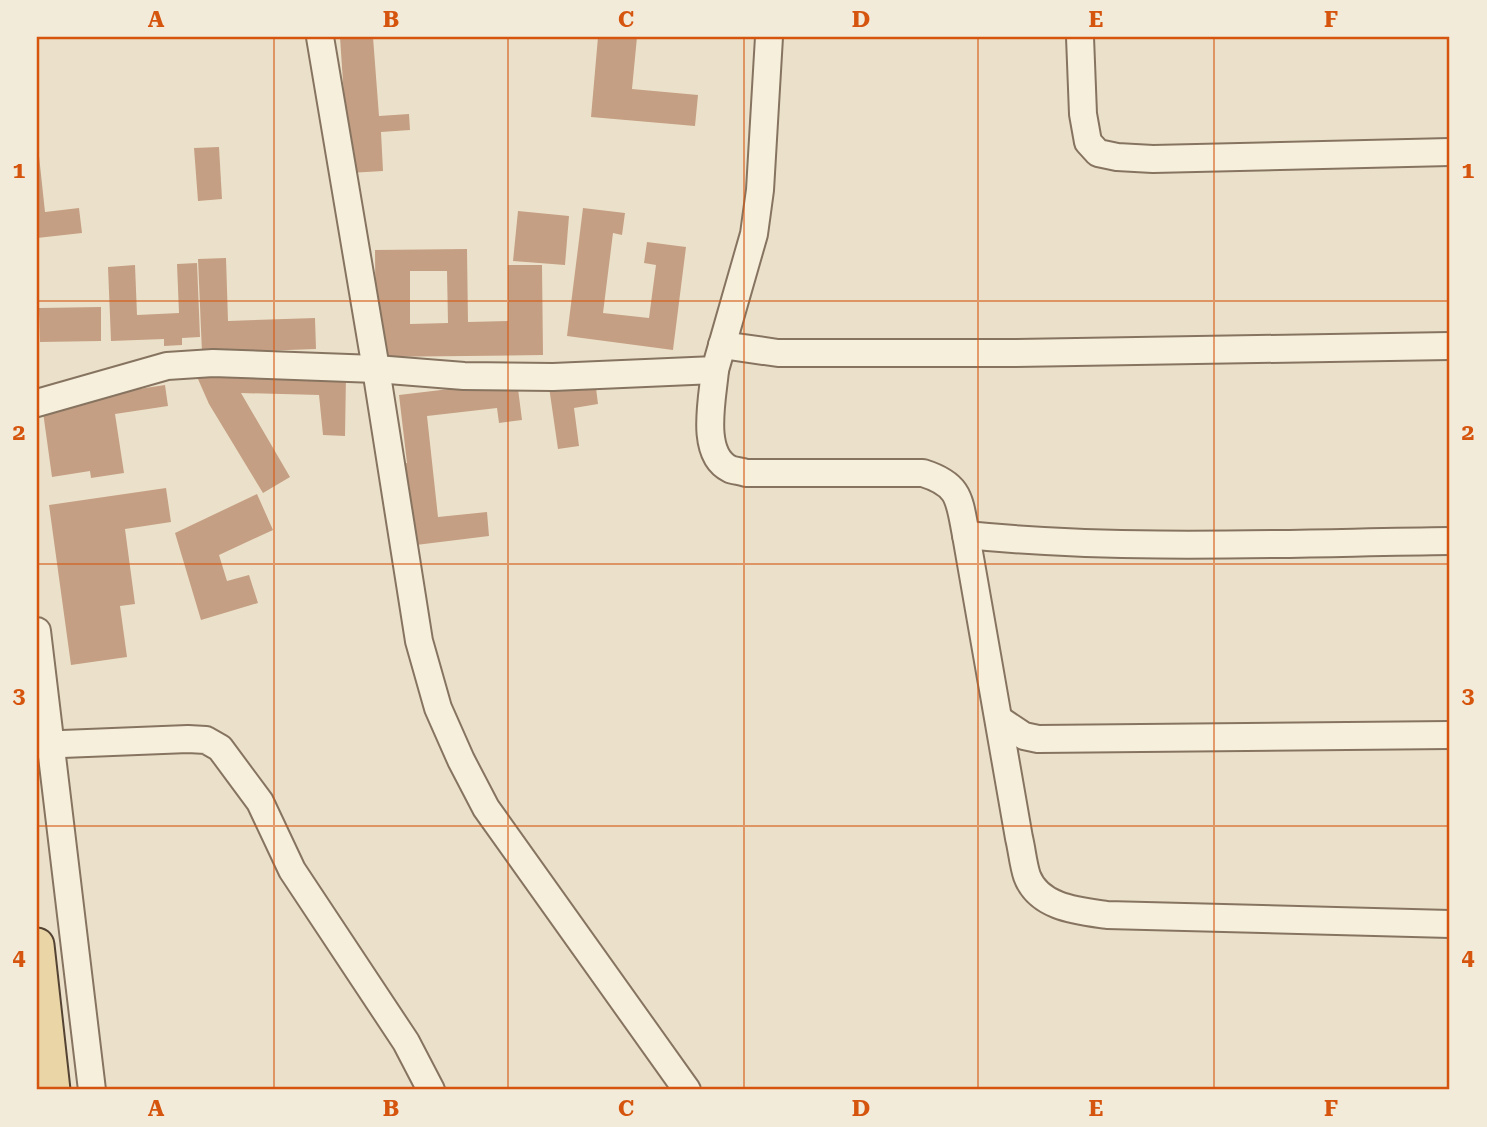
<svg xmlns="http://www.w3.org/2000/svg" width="1487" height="1127" viewBox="0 0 1487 1127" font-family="'Roboto Serif',serif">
  <rect width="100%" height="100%" fill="#ebe1ca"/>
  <g fill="#c59f83" fill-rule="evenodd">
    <polygon points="340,37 373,37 379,116 409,114 410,130 381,132 383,171 349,173"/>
    <polygon points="598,37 637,37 632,89 698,95 695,126 591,117"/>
    <polygon points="219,147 222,199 198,201 194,148"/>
    <polygon points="39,156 45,212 79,208 82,233 37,238 37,157"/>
    <polygon points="583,208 625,213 622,235 613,233 603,313 649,318 656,265 644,263 647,242 686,247 673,350 567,336"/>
    <polygon points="518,211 569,216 565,265 513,261"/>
    <path d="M467,249L468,322L508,321V265H542L543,355L376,357L375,250ZM410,271H447L448,323L410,324Z"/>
    <polygon points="226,258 228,321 315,318 316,349 202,353 198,259"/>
    <polygon points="197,263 200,337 182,338 182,345 164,346 164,339 111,341 108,267 135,265 137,315 179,313 177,264"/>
    <polygon points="101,307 101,341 40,342 39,308"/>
    <polygon points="194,370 346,375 345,436 323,435 319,395 241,393 290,477 263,493 209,404"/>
    <polygon points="595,380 598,404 574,408 579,446 558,449 549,387"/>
    <polygon points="517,381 522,420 499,423 497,408 427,416 438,517 487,512 489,536 416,545 409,485 400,486 397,465 407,463 399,395"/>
    <polygon points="165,385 168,406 115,414 124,473 91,478 90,471 52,477 43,412 80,406 79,398"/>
    <polygon points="166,488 171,522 125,529 135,604 120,606 127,657 71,665 49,505"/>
    <polygon points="257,494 273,530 219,555 227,581 249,575 258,603 201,620 175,533"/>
  </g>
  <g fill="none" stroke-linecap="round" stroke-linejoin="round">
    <g stroke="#867460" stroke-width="30">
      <g id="minor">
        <polyline points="320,37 376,369 419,641 438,708 461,760 486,808 687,1090"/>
        <polyline points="1080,37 1083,114 1088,142 1098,153 1117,157 1153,159 1450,152"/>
        <polyline points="722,345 778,353 1012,353 1450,346"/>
        <path d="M715,370C713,397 699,454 730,469C734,471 741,471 746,473H923C961,485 959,500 966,535L1019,838C1022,850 1023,864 1027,876C1039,908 1079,911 1107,915L1450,924"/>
        <polyline points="37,403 167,366 213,363 376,369 464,376 553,377 715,370 754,234 760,190 769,37"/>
        <path d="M966,535C1127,551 1289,543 1450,541"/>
        <polyline points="37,631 92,1090"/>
        <polyline points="1000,720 1024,736 1038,739 1450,735"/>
        <polyline points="37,745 188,739 206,740 220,748 260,802 292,870 406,1042 431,1090"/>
      </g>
    </g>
    <g stroke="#544333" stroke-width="37">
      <polyline id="major" points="37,945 53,1090"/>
    </g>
    <use href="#minor" stroke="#f6efdc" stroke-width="26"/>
    <use href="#major" stroke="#e9d5a6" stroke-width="33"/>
  </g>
  <path fill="none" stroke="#d6550e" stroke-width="2" stroke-opacity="0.55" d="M274,37V1090M508,37V1090M744,37V1090M978,37V1090M1214,37V1090M37,301H1450M37,564H1450M37,826H1450"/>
  <rect width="1487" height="1127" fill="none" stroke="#f3ebd9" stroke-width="77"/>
  <rect x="38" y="38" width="1410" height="1050" fill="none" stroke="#d6550e" stroke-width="2.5"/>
  <g font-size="23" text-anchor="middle" font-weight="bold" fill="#d6550e">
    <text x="156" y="27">A</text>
    <text x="391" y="27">B</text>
    <text x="626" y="27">C</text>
    <text x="861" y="27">D</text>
    <text x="1096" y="27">E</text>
    <text x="1331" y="27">F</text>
    <text x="19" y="178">1</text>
    <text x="1468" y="178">1</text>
    <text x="19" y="440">2</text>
    <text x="1468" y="440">2</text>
    <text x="19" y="703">3</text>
    <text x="1468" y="703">3</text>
    <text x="19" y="965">4</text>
    <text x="1468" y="965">4</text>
    <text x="156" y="1116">A</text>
    <text x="391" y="1116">B</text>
    <text x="626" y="1116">C</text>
    <text x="861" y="1116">D</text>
    <text x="1096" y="1116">E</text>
    <text x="1331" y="1116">F</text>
  </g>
</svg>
